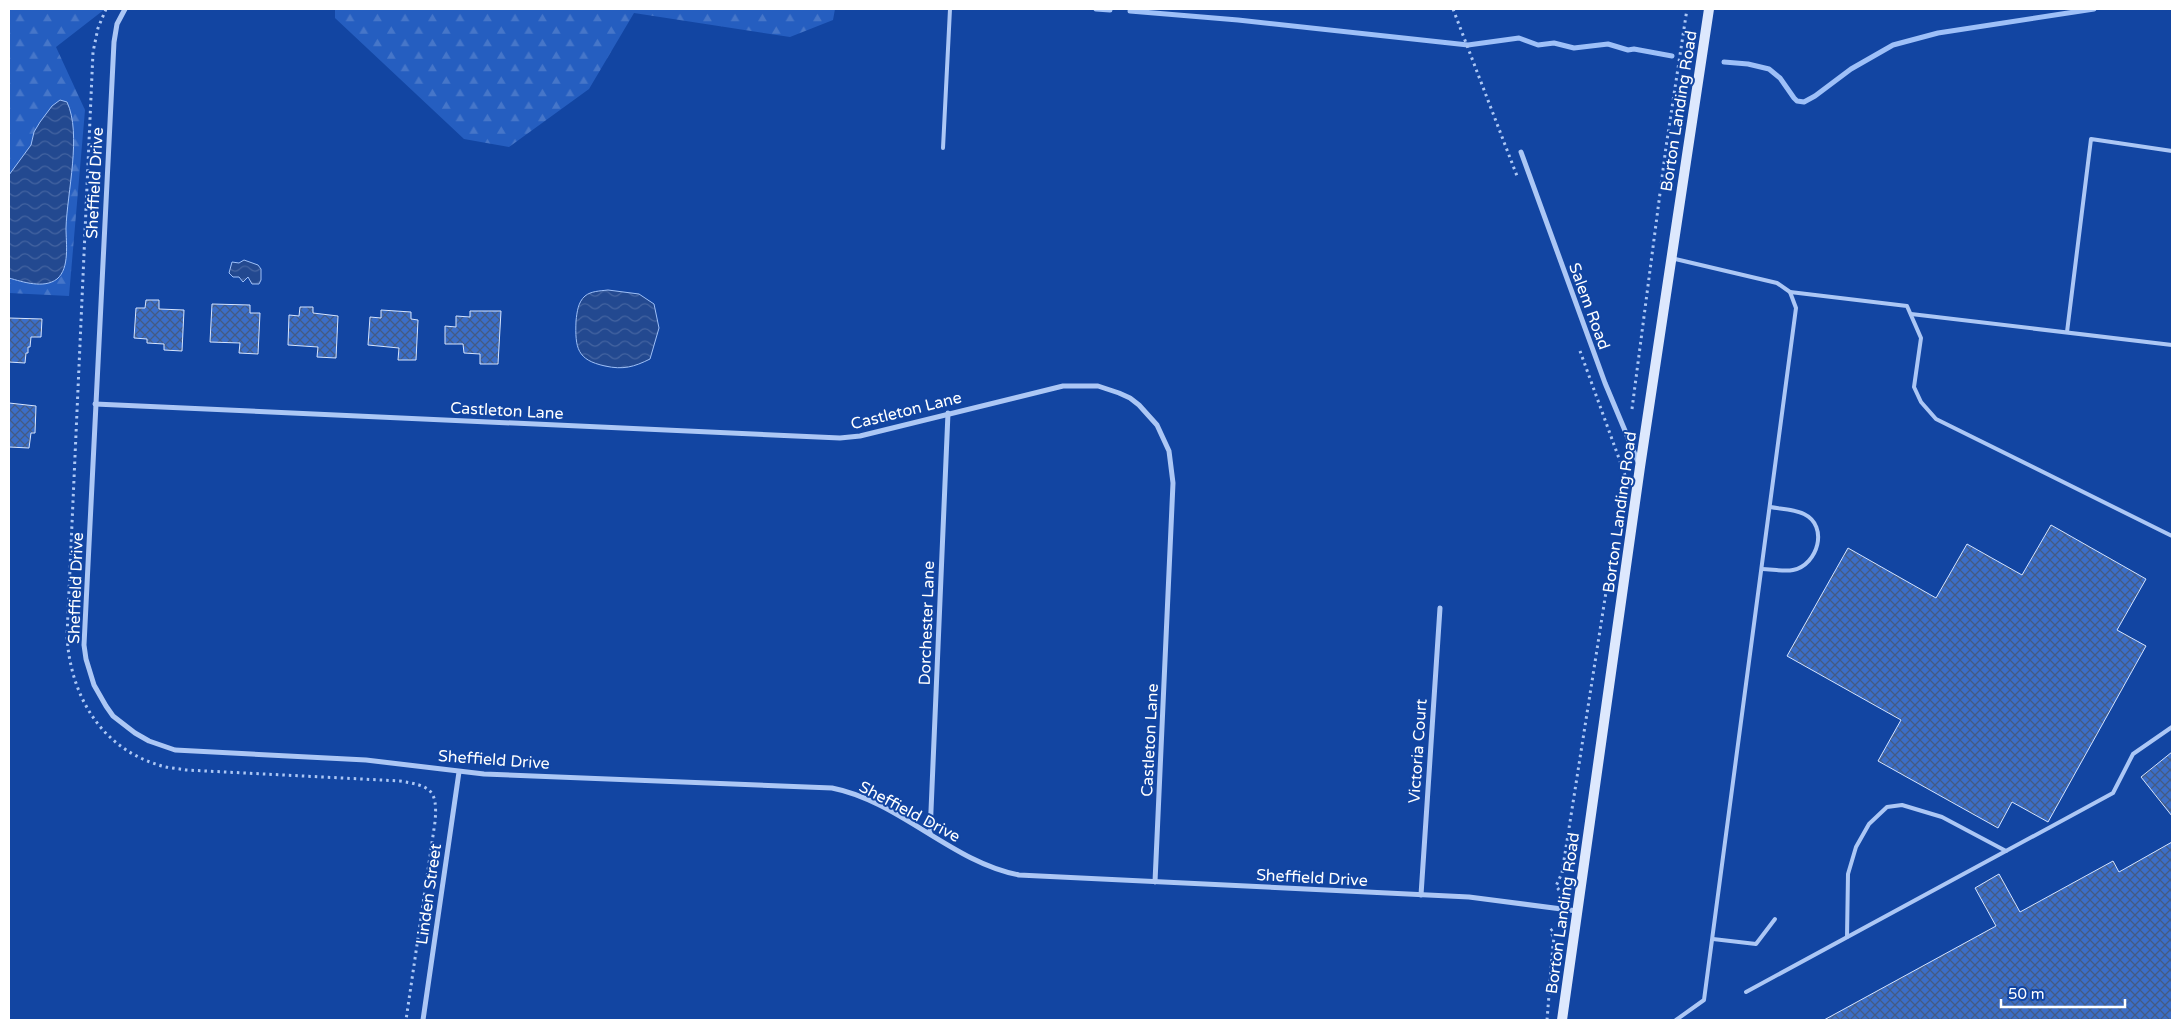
<svg xmlns="http://www.w3.org/2000/svg" width="2181" height="1029" viewBox="0 0 2181 1029" font-family="'Varela Round',sans-serif">
  <defs>
    <pattern id="forest-firs" width="22" height="20" patternUnits="userSpaceOnUse" patternTransform="scale(1.25)"><rect width="22" height="20" fill="#255ec0"/><path d="M5 1l3.5 6h-7zM16 11l3.5 6h-7z" fill="#4676c9"/></pattern>
    <pattern id="water-waves" width="16" height="10" patternUnits="userSpaceOnUse" patternTransform="scale(1.25)"><rect width="16" height="10" fill="#234990"/><path d="M0 5q4-4 8 0t8 0" fill="none" stroke="#4464a1"/></pattern>
    <pattern id="building-cross-hatch" width="8" height="8" patternUnits="userSpaceOnUse" patternTransform="scale(1.25)"><rect width="8" height="8" fill="#3b6ec8"/><path d="M0 0l8 8M0 8l8-8" fill="none" stroke="#445b84"/></pattern>
  </defs>
  <rect width="100%" height="100%" fill="#1245a2"/>
  <g fill="url(#forest-firs)">
    <polygon points="9,9 105,9 56,47 85,110 69,296 9,293"/>
    <polygon points="335,9 835,9 833,20 790,37 634,13 589,89 509,147 464,139 335,18"/>
  </g>
  <g fill="url(#water-waves)" stroke="#9ec0f8">
    <path d="M60,100L67,102C82,134 67,193 66,228C66,243 70,268 57,279C44,289 23,282 9,278V175L31,145L34,132L40,122L52,106Z"/>
    <polygon points="244,260 258,265 261,269 261,280 259,284 252,284 248,277 243,282 239,277 233,277 229,273 232,262 239,263"/>
    <path d="M608,290L639,294L654,304L659,328L650,359C634,367 623,370 605,366C577,360 575,348 576,321C577,312 578,302 585,296C591,291 600,291 608,290Z"/>
  </g>
  <g fill="none" stroke-linecap="round" stroke-linejoin="round">
    <g stroke="#9ec0f8" stroke-width="5">
      <polyline points="1096,9 1110,10"/>
      <polyline points="1130,11 1238,20 1468,45 1519,38 1538,45 1554,43 1574,48 1608,44 1628,50 1634,49 1672,56"/>
      <polyline points="1724,62 1748,64 1769,69 1780,78 1794,98 1797,101 1804,102 1815,96 1851,69 1893,45 1938,33 2094,9"/>
    </g>
  </g>
  <g fill="url(#building-cross-hatch)" stroke="#d5e4fe">
    <polygon points="146,300 159,300 159,309 184,310 182,351 164,350 164,344 147,343 147,339 134,338 136,308 145,308"/>
    <polygon points="212,304 250,305 250,313 260,313 258,354 239,353 240,343 210,342"/>
    <polygon points="300,307 313,307 313,313 338,316 336,358 317,357 318,347 288,345 289,315 299,316"/>
    <polygon points="381,310 411,312 411,319 418,320 416,360 398,360 399,348 368,345 370,317 381,318"/>
    <polygon points="470,311 501,311 498,364 480,364 480,354 464,353 463,344 445,344 445,326 456,327 456,316 470,317"/>
    <polygon points="9,318 42,319 41,337 31,337 30,347 28,347 28,353 26,353 25,363 9,362"/>
    <polygon points="9,403 36,406 35,433 31,433 29,448 9,447"/>
    <polygon points="2051,525 2146,579 2117,630 2146,646 2048,822 2012,802 1998,828 1878,761 1901,720 1787,656 1848,548 1936,598 1967,544 2022,575"/>
    <polygon points="2172,752 2172,816 2141,777"/>
    <polygon points="2172,842 2172,1020 1824,1020 1996,926 1975,888 1999,874 2020,912 2113,861 2119,872"/>
  </g>
  <g fill="none" stroke-linecap="round" stroke-linejoin="round">
    <g stroke="#acc7f5" stroke-width="3" stroke-dasharray="2.5 4" stroke-linecap="butt">
      <path d="M106,9L98,28L93,52L67,636C70,693 99,746 156,764C165,768 176,768 186,770L400,781C430,786 438,789 435,822L406,1020"/>
      <polyline points="1453,9 1517,176"/>
      <polyline points="1580,351 1625,475"/>
      <polyline points="1632,409 1666,147 1687,9"/>
      <polyline points="1559,890 1556,886 1562,873 1606,592 1610,574"/>
      <polyline points="1547,1020 1553,945 1554,938 1550,931 1554,928"/>
    </g>
    <g stroke="#acc7f5" stroke-width="4">
      <polyline points="943,148 950,9"/>
      <polyline points="1671,258 1777,283 1790,292 1796,308 1704,1000 1676,1020"/>
      <polyline points="1790,292 1907,306 1921,338 1914,387 1921,402 1936,419 2172,536"/>
      <polyline points="1911,314 2172,345"/>
      <polyline points="2067,332 2091,139 2172,151"/>
      <path d="M1762,569C1771,569 1784,572 1793,570C1818,565 1829,526 1804,514C1794,509 1781,509 1770,507"/>
      <polyline points="1847,937 1848,874 1856,847 1869,824 1887,807 1902,805 1942,817 2006,851"/>
      <polyline points="1713,939 1756,944 1775,919"/>
      <polyline points="1746,992 2113,793 2133,754 2172,727"/>
    </g>
    <g stroke="#acc7f5" stroke-width="5">
      <path d="M125,9L117,24L114,42L84,645L86,659L94,685L106,706L113,716L135,733L149,741L175,750L366,760L484,774L832,788C899,801 953,863 1019,875L1469,897L1577,911"/>
      <polyline points="1521,152 1605,383 1639,464"/>
      <polyline points="95,404 840,438 860,436 1063,386 1098,386 1119,393 1130,398 1139,405 1157,425 1169,451 1173,483 1155,882"/>
      <polyline points="930,834 948,413"/>
      <polyline points="1421,895 1440,608"/>
      <polyline points="423,1020 459,772"/>
    </g>
    <polyline stroke="#dde8fd" stroke-width="10" points="1562,1020 1640,467 1709,9"/>
  </g>
  <g text-anchor="middle" stroke-width="4" stroke-linejoin="round" paint-order="stroke">
    <g font-size="16" fill="#fff" stroke="#1245a2">
      <text transform="translate(1678 111) rotate(-81)" y="6">Borton Landing Road</text>
      <text transform="translate(94 183) rotate(-87)" y="6">Sheffield Drive</text>
      <text transform="translate(1590 306) rotate(70)" y="6">Salem Road</text>
      <text transform="translate(507 410) rotate(3)" y="6">Castleton Lane</text>
      <text transform="translate(906 410) rotate(-14)" y="6">Castleton Lane</text>
      <text transform="translate(1619 512) rotate(-82)" y="6">Borton Landing Road</text>
      <text transform="translate(75 588) rotate(-88)" y="6">Sheffield Drive</text>
      <text transform="translate(926 623) rotate(-88)" y="6">Dorchester Lane</text>
      <text transform="translate(1149 740) rotate(-87)" y="6">Castleton Lane</text>
      <text transform="translate(1417 751) rotate(-86)" y="6">Victoria Court</text>
      <text transform="translate(494 759) rotate(4)" y="6">Sheffield Drive</text>
      <text transform="translate(910 811) rotate(28)" y="6">Sheffield Drive</text>
      <text transform="translate(1312 877) rotate(3)" y="6">Sheffield Drive</text>
      <text transform="translate(428 894) rotate(-82)" y="6">Linden Street</text>
      <text transform="translate(1562 913) rotate(-82)" y="6">Borton Landing Road</text>
    </g>
  </g>
  <rect width="2181" height="1029" fill="none" stroke="#ffffff" stroke-width="20"/>
  <path d="M2001 999v8h124v-8" fill="none" stroke="#ffffff" stroke-width="2.5"/>
  <text x="2008" y="999" font-size="15" fill="#ffffff" stroke="#1245a2" stroke-width="4" paint-order="stroke">50 m</text>
</svg>
